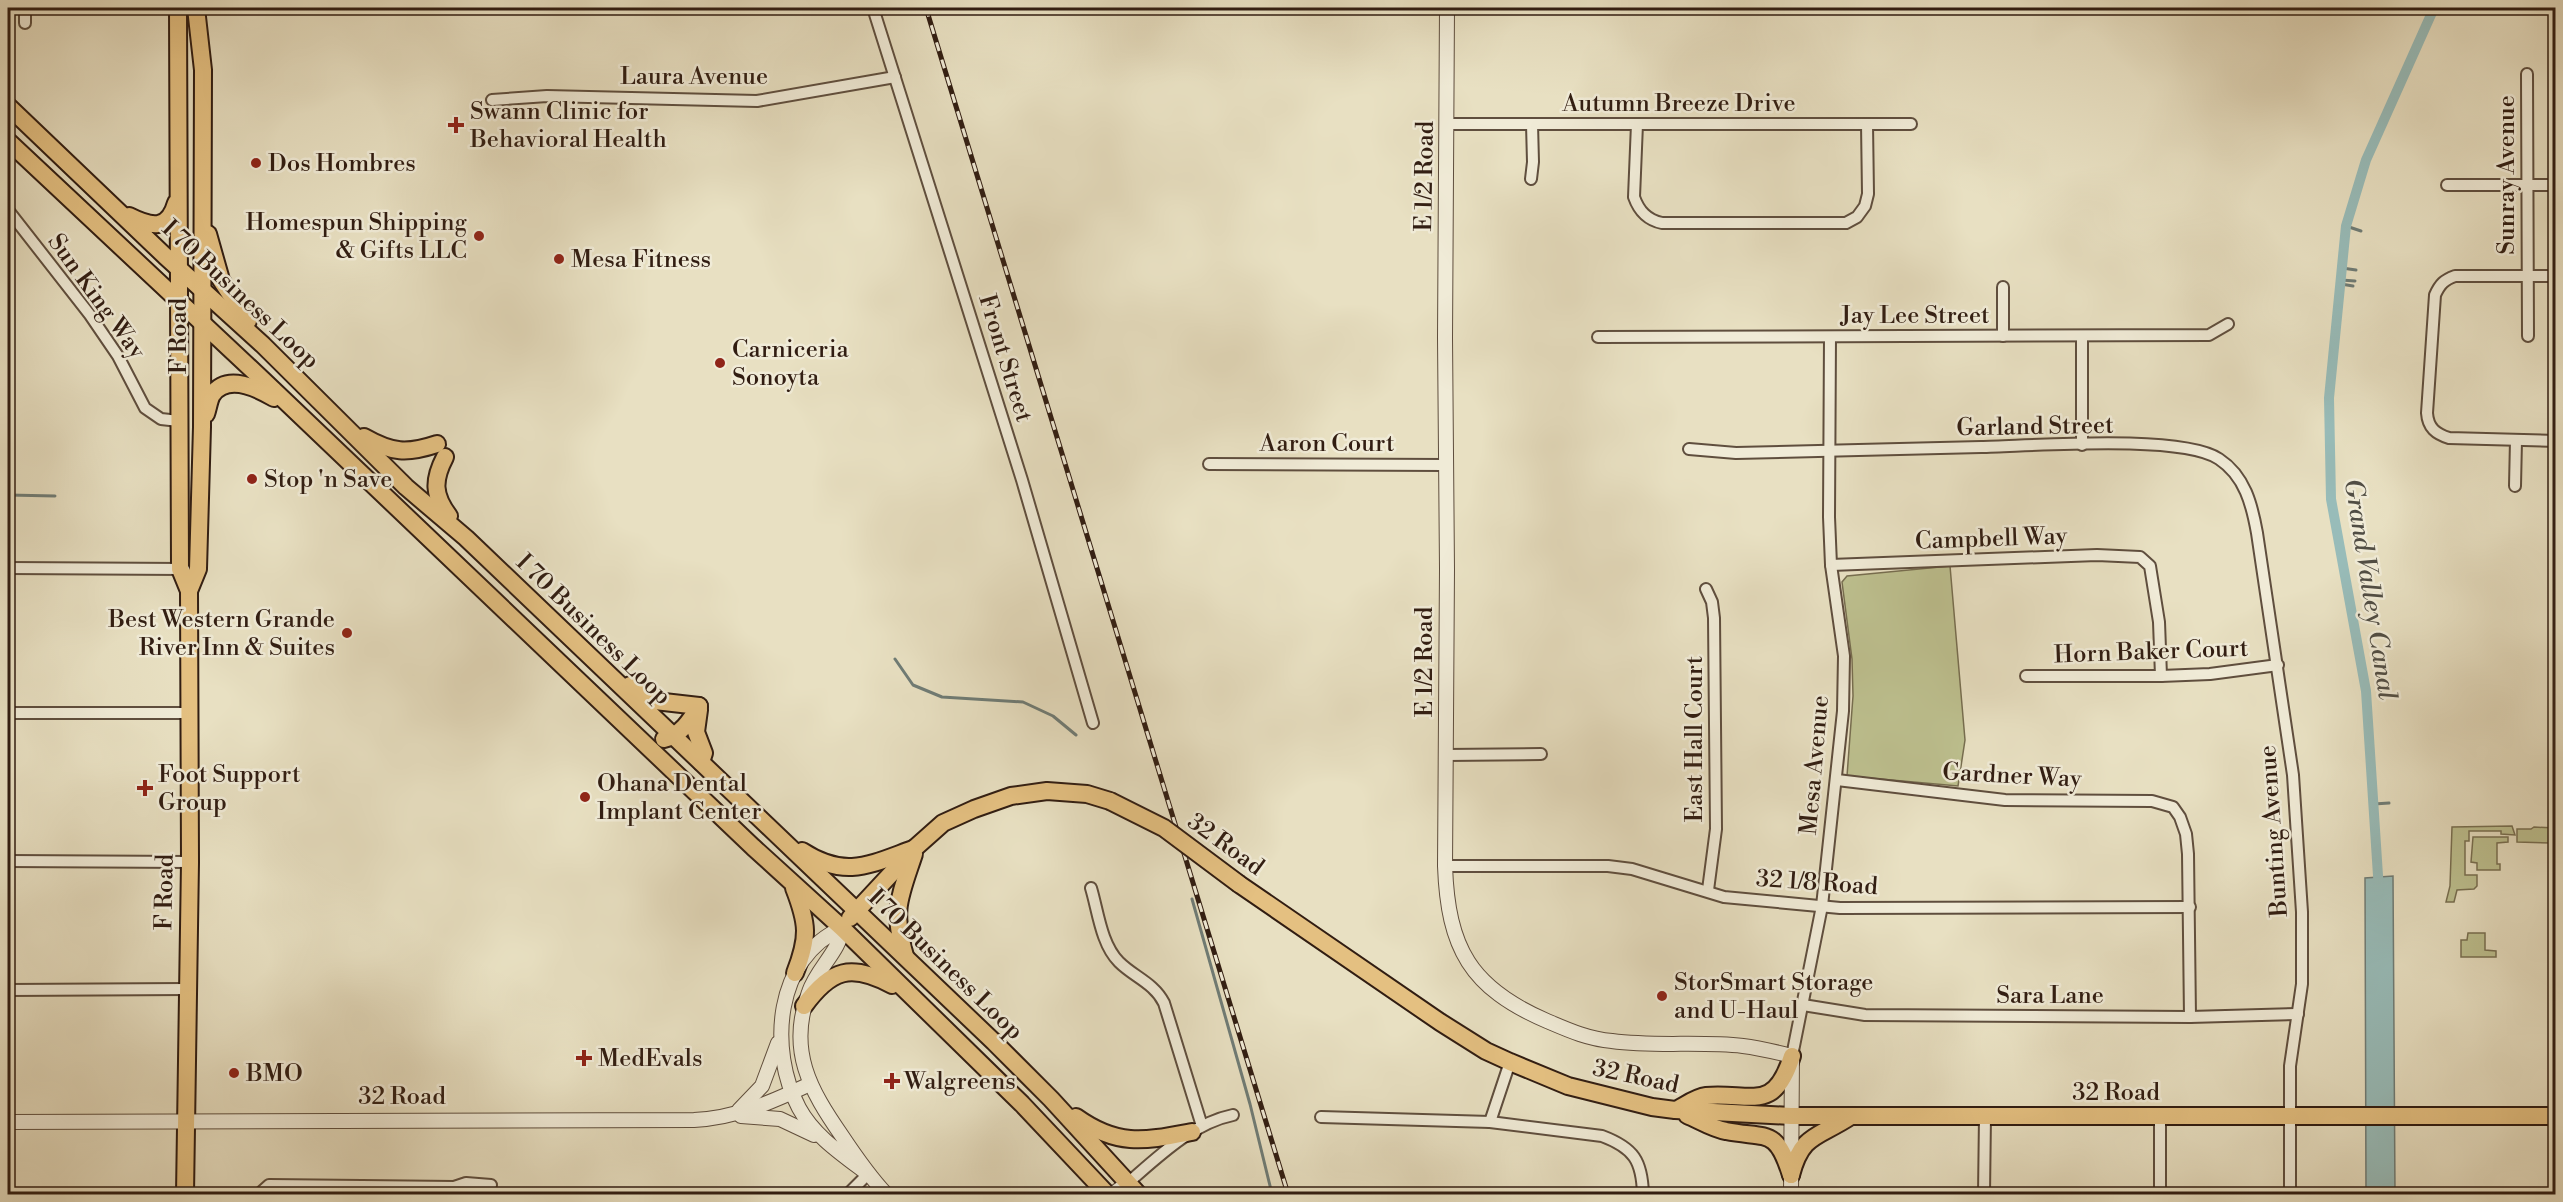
<svg xmlns="http://www.w3.org/2000/svg" width="2563" height="1202" viewBox="0 0 2563 1202" font-family="'Libre Bodoni',serif">
  <rect width="100%" height="100%" fill="#e8e0c2"/>
  <filter id="stains"><feTurbulence type="fractalNoise" baseFrequency=".00333" numOctaves="4"/><feColorMatrix values="0 0 0 0 .2 0 0 0 0 .09 0 0 0 0 .02 0 0 0 .5 -.17"/></filter>
  <radialGradient id="worn" r=".72"><stop offset=".6" stop-color="#630" stop-opacity="0"/><stop offset="1" stop-color="#630" stop-opacity=".3"/></radialGradient>
  <g fill="#bdc08f" stroke="#776e50" stroke-width="1.5">
    <polygon points="1950,566 1965,740 1958,786 1847,776 1853,696 1852,659 1842,582 1847,576"/>
    <polygon points="2512,826 2515,835 2501,834 2501,831 2469,831 2469,841 2465,841 2465,875 2477,875 2477,886 2474,889 2457,890 2454,902 2446,902 2450,886 2452,827"/>
    <polygon points="2534,827 2555,828 2555,868 2551,843 2517,842 2517,829 2531,829"/>
    <polygon points="2473,837 2508,837 2508,842 2497,843 2497,864 2500,864 2500,870 2477,870 2477,863 2471,862"/>
    <polygon points="2468,933 2485,933 2485,950 2496,951 2496,957 2461,957 2461,940 2467,940"/>
  </g>
  <polygon fill="#98bcb9" stroke="#6f7c76" stroke-width="1.5" points="2393,876 2395,1194 2366,1194 2365,878"/>
  <g fill="none" stroke-linecap="round" stroke-linejoin="round">
    <g stroke="#6f7c76" stroke-width="3">
      <polyline points="2346,226 2361,231"/>
      <polyline points="2342,268 2356,270"/>
      <polyline points="2341,280 2355,281"/>
      <polyline points="2341,284 2353,286"/>
      <polyline points="8,495 55,496"/>
      <polyline points="895,659 913,685 942,697 1023,702 1053,716 1076,735"/>
      <polyline points="2374,804 2389,803"/>
      <polyline points="1192,899 1250,1104 1272,1194"/>
    </g>
    <polyline stroke="#98bcb9" stroke-width="10" points="2379,891 2366,691 2331,499 2329,398 2346,226 2366,160 2434,8"/>
    <g stroke="#5f4e3e" stroke-width="14">
      <g id="minor">
        <polyline points="25,8 25,23"/>
        <polyline points="873,8 1022,480 1093,723"/>
        <polyline points="2527,74 2528,336"/>
        <polyline points="492,100 547,96 757,101 895,77"/>
        <polyline points="1447,124 1911,124"/>
        <path d="M1637,124L1634,197C1639,211 1647,220 1662,223H1846L1857,217L1865,206L1868,194L1867,124"/>
        <polyline points="1531,179 1533,162 1532,124"/>
        <polyline points="2447,185 2556,185"/>
        <polyline points="8,210 90,315 118,356 145,408 161,419 179,421"/>
        <path d="M2556,276H2455C2444,280 2440,284 2435,295L2427,413C2428,428 2436,434 2449,438L2556,441"/>
        <polyline points="2003,287 2003,336"/>
        <polyline points="2082,336 2082,445"/>
        <polyline points="1598,337 2209,335 2228,324"/>
        <path d="M1689,449L1736,453C1818,451 1899,449 1981,447C2032,446 2181,434 2219,459C2245,476 2252,505 2257,533L2293,775L2302,912V984L2290,1066V1194"/>
        <polyline points="1209,464 1445,465"/>
        <polyline points="2515,486 2516,440"/>
        <polyline points="1831,565 2097,555 2140,557 2150,566 2159,622 2161,676"/>
        <polyline points="8,568 184,569"/>
        <polyline points="1706,589 1712,602 1714,618 1716,829 1708,890"/>
        <polyline points="2026,676 2161,676 2210,674 2278,665"/>
        <polyline points="8,713 189,713"/>
        <polyline points="1446,755 1541,754"/>
        <polyline points="1837,780 2005,800 2152,801 2173,807 2180,817 2186,834 2188,854 2190,1017"/>
        <polyline points="8,861 190,862"/>
        <polyline points="1445,866 1608,866 1632,869 1724,897 1840,908 2190,907"/>
        <path d="M1091,888C1098,911 1101,944 1119,962C1134,977 1154,983 1164,1003L1202,1126"/>
        <polyline points="8,990 186,989"/>
        <polyline points="1803,1005 1865,1015 2190,1017 2298,1014"/>
        <polyline points="1792,1056 1822,906 1843,711 1844,656 1831,565 1829,517 1830,337"/>
        <polyline points="2160,1116 2160,1194"/>
        <path d="M1321,1117L1490,1122L1602,1136C1634,1148 1642,1161 1643,1194"/>
        <polyline points="1490,1122 1510,1062"/>
        <path d="M1129,1182C1159,1156 1193,1123 1233,1115"/>
        <polyline points="259,1194 269,1185 454,1187 466,1183 491,1185"/>
        <polyline points="848,1194 868,1174"/>
        <polyline points="1984,1194 1985,1116"/>
      </g>
    </g>
    <g stroke="#5f4e3e" stroke-width="16">
      <g id="tertiary">
        <path d="M1447,8L1445,338L1447,569L1445,866C1448,948 1470,988 1547,1021C1568,1030 1588,1039 1612,1041C1655,1047 1700,1041 1743,1046C1760,1048 1776,1052 1792,1056L1791,1194"/>
        <polyline points="739,1110 762,1086 778,1043"/>
        <polyline points="741,1116 780,1119 814,1135"/>
        <path d="M8,1122L694,1120C736,1118 772,1102 810,1084"/>
        <path d="M868,1174C843,1155 814,1136 799,1108C768,1049 775,958 842,928C841,950 817,968 809,992C787,1050 810,1090 842,1136C856,1157 869,1176 886,1194"/>
        <polyline points="1113,1194 1129,1182"/>
      </g>
    </g>
    <g stroke="#311d12" stroke-width="20">
      <g id="primary">
        <polyline points="178,8 180,569 189,591 190,862 185,1194"/>
        <polyline points="8,106 165,256 263,345 406,487 466,538 994,1042 1051,1099 1138,1194"/>
        <polyline points="8,141 262,379 753,847 842,928 1022,1104 1107,1194"/>
        <path d="M129,216C151,227 168,231 176,203"/>
        <polyline points="208,234 221,280 248,321"/>
        <path d="M206,414C208,409 209,400 212,395C227,373 257,388 274,398"/>
        <path d="M364,437C392,453 407,454 437,444"/>
        <path d="M445,457C433,480 433,495 449,516"/>
        <polyline points="189,591 198,569 202,427 203,70 196,8"/>
        <polyline points="630,685 655,701 699,706"/>
        <polyline points="699,710 696,732 704,753 701,762"/>
        <path d="M664,739C681,735 690,721 699,706"/>
        <path d="M802,851C845,879 869,865 913,849"/>
        <polyline points="1239,884 1440,1022 1486,1051 1510,1062 1568,1086 1652,1107 1675,1110 1791,1116 2556,1116"/>
        <path d="M794,888C808,924 809,937 795,973"/>
        <polyline points="850,918 916,847 943,823 974,809 1011,796 1047,791 1087,794 1110,801"/>
        <path d="M905,956C892,909 899,899 914,854"/>
        <path d="M804,1006C831,969 851,963 892,985"/>
        <path d="M1676,1110C1684,1106 1696,1097 1706,1096C1751,1092 1774,1114 1792,1056"/>
        <path d="M1687,1115C1699,1120 1713,1129 1726,1131C1767,1139 1776,1127 1791,1175"/>
        <path d="M1076,1117C1118,1147 1144,1141 1192,1132"/>
        <path d="M1791,1175C1802,1133 1818,1138 1851,1116"/>
      </g>
    </g>
    <use href="#minor" stroke="#f0ebd7" stroke-width="10"/>
    <use href="#tertiary" stroke="#f0ebd7" stroke-width="14"/>
    <use href="#primary" stroke="#e4c081" stroke-width="16"/>
    <g stroke="#311d12" stroke-width="5">
      <polyline id="rail" points="926,8 1288,1194"/>
    </g>
    <use href="#rail" stroke="#f0ebd7" stroke-width="3" stroke-dasharray="9" stroke-linecap="butt"/>
    <g stroke="#311d12" stroke-width="20" stroke-linecap="butt">
      <polyline id="primary-bridge" points="1110,801 1164,828 1239,884"/>
    </g>
    <use href="#primary-bridge" stroke="#e4c081" stroke-width="16"/>
  </g>
  <g fill="#8f2418" stroke="#f0ebd7" stroke-width="2">
    <path d="M453 116h6v6h6v6h-6v6h-6v-6h-6v-6h6z"/>
    <circle cx="256" cy="163" r="6"/>
    <circle cx="479" cy="236" r="6"/>
    <circle cx="559" cy="259" r="6"/>
    <circle cx="720" cy="363" r="6"/>
    <circle cx="252" cy="479" r="6"/>
    <circle cx="347" cy="633" r="6"/>
    <path d="M142 779h6v6h6v6h-6v6h-6v-6h-6v-6h6z"/>
    <circle cx="585" cy="797" r="6"/>
    <circle cx="1662" cy="996" r="6"/>
    <path d="M581 1049h6v6h6v6h-6v6h-6v-6h-6v-6h6z"/>
    <circle cx="234" cy="1073" r="6"/>
    <path d="M889 1072h6v6h6v6h-6v6h-6v-6h-6v-6h6z"/>
  </g>
  <g text-anchor="middle" stroke-width="5" stroke-linejoin="round" paint-order="stroke">
    <g font-size="24" fill="#311d12" stroke="#f0ebd7">
      <text x="694" y="84">Laura Avenue</text>
      <text x="1679" y="111">Autumn Breeze Drive</text>
      <text transform="translate(2506 175) rotate(-90)" y="8">Sunray Avenue</text>
      <text transform="translate(1424 176) rotate(-89)" y="8">E 1/2 Road</text>
      <text transform="translate(241 294) rotate(43)" y="8">I 70 Business Loop</text>
      <text transform="translate(97 296) rotate(54)" y="8">Sun King Way</text>
      <text x="1915" y="323">Jay Lee Street</text>
      <text transform="translate(178 336) rotate(-90)" y="8">F Road</text>
      <text transform="translate(1006 358) rotate(73)" y="8">Front Street</text>
      <text transform="translate(2035 426) rotate(-1)" y="8">Garland Street</text>
      <text x="1327" y="451">Aaron Court</text>
      <text transform="translate(1991 538) rotate(-2)" y="8">Campbell Way</text>
      <text transform="translate(594 629) rotate(44)" y="8">I 70 Business Loop</text>
      <text transform="translate(2151 651) rotate(-2)" y="8">Horn Baker Court</text>
      <text transform="translate(1424 662) rotate(-90)" y="8">E 1/2 Road</text>
      <text transform="translate(1694 739) rotate(-90)" y="8">East Hall Court</text>
      <text transform="translate(1814 765) rotate(-85)" y="8">Mesa Avenue</text>
      <text transform="translate(2012 775) rotate(3)" y="8">Gardner Way</text>
      <text transform="translate(2273 831) rotate(-94)" y="8">Bunting Avenue</text>
      <text transform="translate(1226 844) rotate(36)" y="8">32 Road</text>
      <text transform="translate(1817 882) rotate(4)" y="8">32 1/8 Road</text>
      <text transform="translate(164 892) rotate(-89)" y="8">F Road</text>
      <text transform="translate(946 964) rotate(44)" y="8">I 70 Business Loop</text>
      <text x="2050" y="1003">Sara Lane</text>
      <text transform="translate(1636 1076) rotate(12)" y="8">32 Road</text>
      <text x="2116" y="1100">32 Road</text>
      <text x="402" y="1104">32 Road</text>
    </g>
    <g font-size="24" fill="#311d12" stroke="#f0ebd7" text-anchor="start">
      <text x="470" y="119">Swann Clinic for<tspan x="470" dy="28">Behavioral Health</tspan></text>
      <text x="268" y="171">Dos Hombres</text>
      <text x="467" y="230" text-anchor="end">Homespun Shipping<tspan x="467" dy="28">&amp; Gifts LLC</tspan></text>
      <text x="571" y="267">Mesa Fitness</text>
      <text x="732" y="357">Carniceria<tspan x="732" dy="28">Sonoyta</tspan></text>
      <text x="264" y="487">Stop 'n Save</text>
      <text x="335" y="627" text-anchor="end">Best Western Grande<tspan x="335" dy="28">River Inn &amp; Suites</tspan></text>
      <text x="158" y="782">Foot Support<tspan x="158" dy="28">Group</tspan></text>
      <text x="597" y="791">Ohana Dental<tspan x="597" dy="28">Implant Center</tspan></text>
      <text x="1674" y="990">StorSmart Storage<tspan x="1674" dy="28">and U-Haul</tspan></text>
      <text x="598" y="1066">MedEvals</text>
      <text x="246" y="1081">BMO</text>
      <text x="904" y="1089">Walgreens</text>
    </g>
    <g font-size="26" font-style="italic" fill="#504d44" stroke="#f0ebd7">
      <text transform="translate(2371 589) rotate(81)" y="9">Grand Valley Canal</text>
    </g>
  </g>
  <rect width="2563" height="1202" fill="none" stroke="#e8e0c2" stroke-width="30"/>
  <rect x="9" y="9" width="2545" height="1184" fill="none" stroke="#311d12" stroke-width="3"/>
  <rect x="15" y="15" width="2533" height="1172" fill="none" stroke="#311d12" stroke-width="1.5"/>
  <rect width="100%" height="100%" filter="url(#stains)"/>
  <rect width="100%" height="100%" fill="url(#worn)"/>
</svg>
